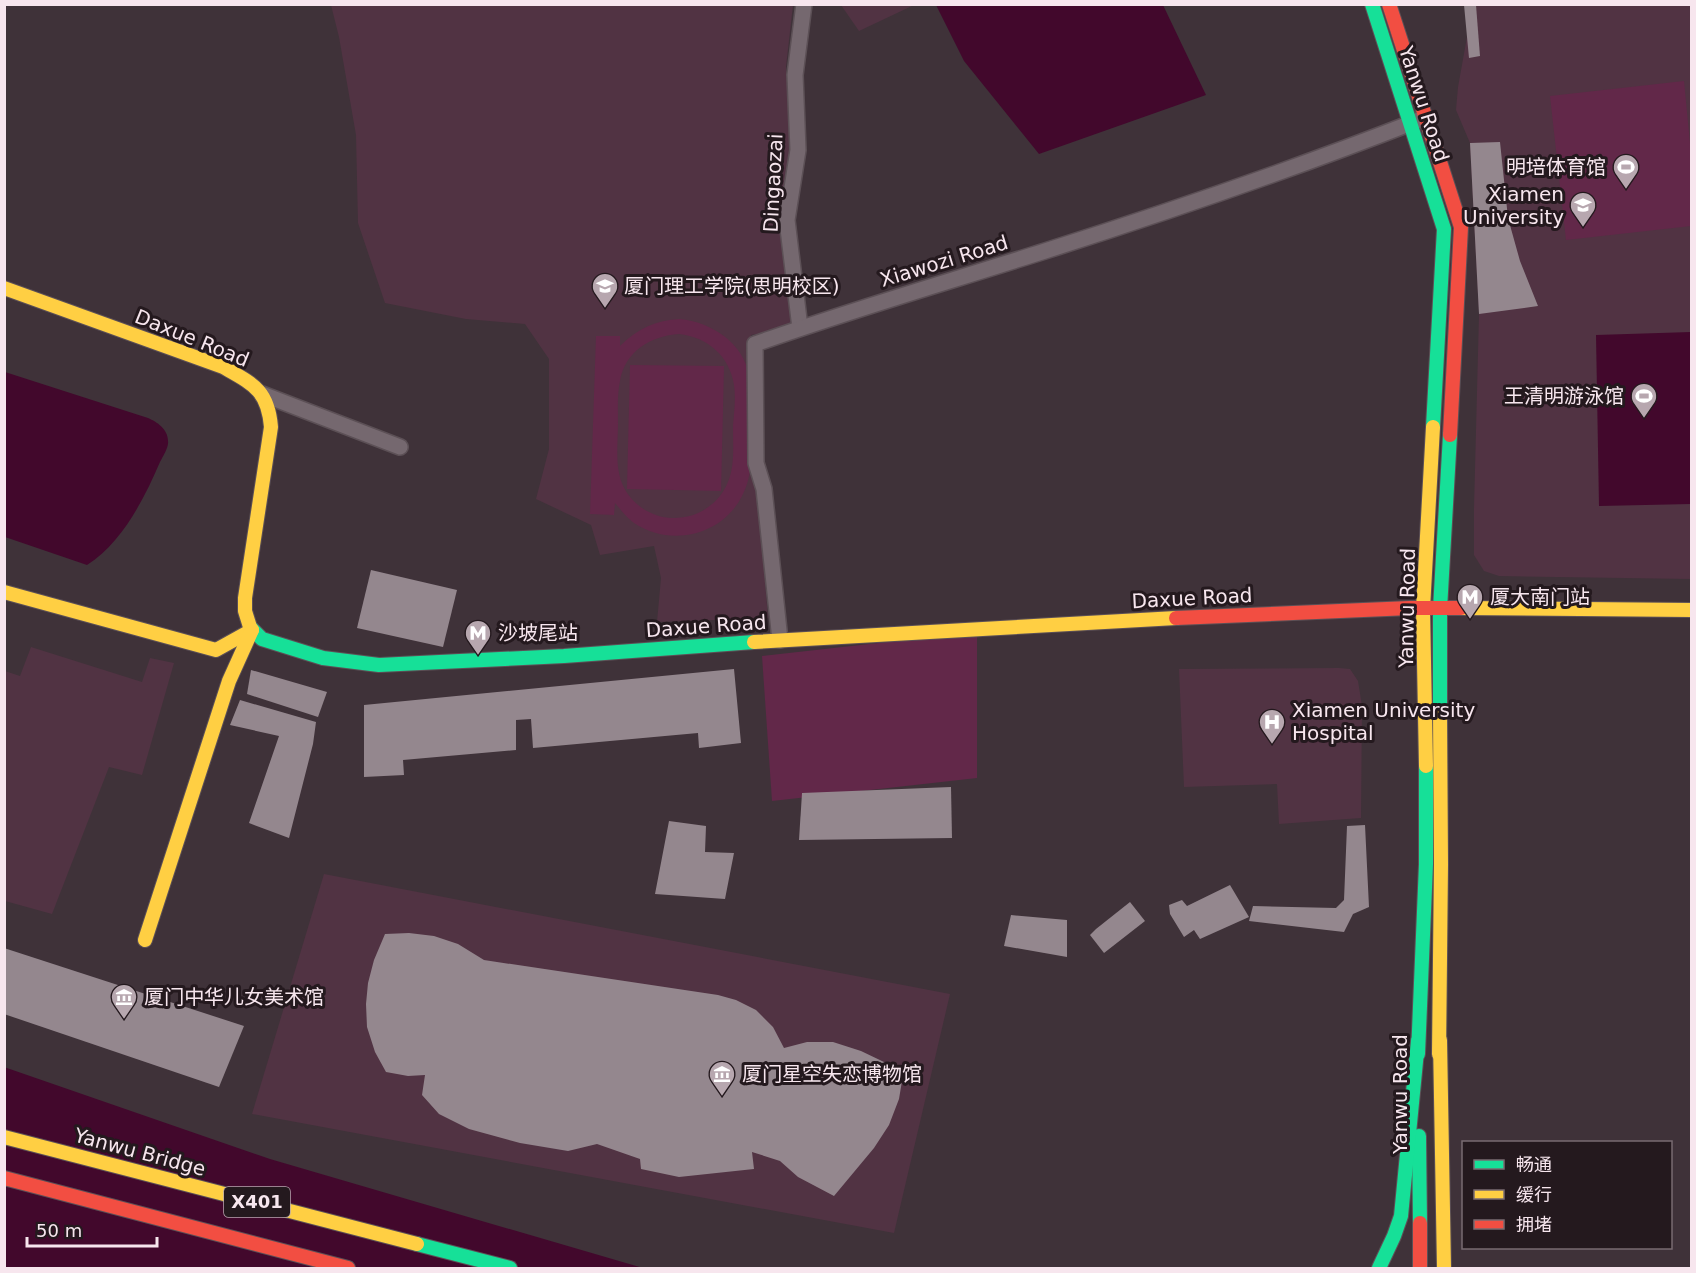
<svg xmlns="http://www.w3.org/2000/svg" width="1696" height="1273" viewBox="0 0 1696 1273" font-family="'DejaVu Sans','Noto Sans SC',sans-serif">
  <rect width="100%" height="100%" fill="#3f3239"/>
  <g fill="#513343">
    <polygon points="331,5 793,5 786,67 791,150 780,217 797,314 790,329 751,335 753,468 758,494 768,618 657,622 661,578 654,546 600,555 591,525 536,499 549,449 549,359 525,324 466,319 385,303 358,223 356,135 339,37"/>
    <polygon points="841,5 914,5 859,31"/>
    <polygon points="1467,5 1691,5 1691,579 1499,576 1484,571 1474,555 1474,508 1479,314 1470,143 1456,110 1458,87 1467,37"/>
    <polygon points="31,647 142,682 150,658 174,663 142,775 109,767 52,914 5,901 5,671 20,676"/>
    <polygon points="1339,668 1350,669 1358,681 1362,706 1361,818 1279,824 1277,784 1184,787 1179,669"/>
    <polygon points="324,874 950,994 894,1233 252,1114"/>
  </g>
  <g fill="#622849" fill-rule="evenodd">
    <polygon points="1684,81 1691,154 1691,226 1566,240 1550,96"/>
    <path d="M680,319C711,322 744,343 749,376C752,394 750,413 750,431C751,453 753,474 743,494C724,535 671,548 634,523C626,517 621,510 615,503L614,515L590,514L596,336H620V346C637,329 656,320 680,319ZM679,334C708,337 730,357 734,385C736,399 734,413 733,426C733,440 734,454 732,467C728,497 703,519 672,518C662,518 651,514 642,508C613,487 617,459 618,426C618,411 617,395 620,381C625,351 651,336 679,334Z"/>
    <polygon points="630,365 724,366 721,491 627,489"/>
    <polygon points="977,632 977,778 772,801 762,656"/>
  </g>
  <g fill="#42082c">
    <polygon points="936,5 1163,5 1206,95 1039,154 964,61"/>
    <polygon points="1691,332 1691,504 1599,506 1596,335"/>
    <path d="M5,372L148,418C157,422 168,429 168,441C169,447 163,456 160,462C144,499 122,543 87,565L5,537Z"/>
    <polygon points="4,1067 270,1159 643,1268 5,1268"/>
  </g>
  <g fill="#94878e">
    <polygon points="1464,5 1476,5 1480,56 1469,58"/>
    <polygon points="1500,142 1508,218 1520,261 1538,306 1479,314 1470,143"/>
    <polygon points="371,570 457,590 443,647 357,628"/>
    <polygon points="734,669 741,743 699,748 698,733 533,748 531,719 516,720 516,750 403,760 404,775 364,777 364,705"/>
    <polygon points="251,670 327,692 318,717 247,694"/>
    <polygon points="240,700 316,722 313,744 289,838 249,823 279,736 230,725"/>
    <polygon points="951,787 952,838 799,840 802,793"/>
    <polygon points="669,821 706,826 705,852 734,853 725,899 655,894"/>
    <polygon points="1365,825 1369,907 1353,914 1344,932 1249,921 1253,906 1336,908 1344,900 1347,826"/>
    <polygon points="1230,885 1249,917 1200,939 1194,930 1184,937 1170,914 1169,905 1182,900 1187,906"/>
    <polygon points="1130,902 1145,921 1104,953 1090,935 1096,929"/>
    <polygon points="1011,915 1067,920 1067,957 1004,946"/>
    <polygon points="409,933 434,936 458,944 484,960 718,995 736,1000 756,1010 773,1027 784,1048 807,1042 833,1042 861,1051 884,1062 903,1075 899,1099 889,1125 874,1148 834,1196 798,1177 780,1161 752,1152 754,1169 679,1177 641,1169 640,1159 597,1144 568,1151 520,1143 469,1129 439,1114 422,1095 425,1075 408,1076 386,1072 375,1052 367,1027 366,1004 368,983 374,960 385,934"/>
    <polygon points="4,948 244,1026 219,1087 4,1014"/>
  </g>
  <g fill="none" stroke-linecap="round" stroke-linejoin="round">
    <g stroke="#5c5056" stroke-width="18">
      <g id="street">
        <polyline points="800,328 787,220 798,150 795,75 804,4"/>
        <polyline points="262,394 400,447"/>
        <path d="M780,640L764,489L756,463L755,344C851,310 948,282 1045,251C1171,211 1296,168 1419,120"/>
      </g>
    </g>
    <g stroke="#5c5056" stroke-width="16">
      <g id="fast">
        <polyline points="1372,4 1444,229 1433,427"/>
        <polyline points="250,627 262,639 323,658 379,665 564,656 754,642"/>
        <polyline points="1440,711 1440,609 1450,435"/>
        <polyline points="1418,1054 1426,864 1426,766"/>
        <polyline points="1419,1136 1420,1223"/>
        <polyline points="417,1244 510,1268"/>
        <polyline points="1379,1268 1394,1236 1401,1216 1418,1041"/>
      </g>
    </g>
    <g stroke="#5c5056" stroke-width="16">
      <g id="slow">
        <path d="M4,288L223,367C253,384 268,390 271,427L245,598V611L250,627"/>
        <polyline points="4,592 216,650 252,630"/>
        <polyline points="1461,608 1692,610"/>
        <polyline points="754,642 1176,618"/>
        <polyline points="1426,766 1423,609 1433,427"/>
        <polyline points="145,940 229,681 252,630"/>
        <polyline points="1440,1040 1444,1268"/>
        <polyline points="1439,1054 1441,864 1440,711"/>
        <polyline points="4,1137 417,1244"/>
      </g>
    </g>
    <g stroke="#5c5056" stroke-width="16">
      <g id="jam">
        <polyline points="1389,4 1461,227 1450,435"/>
        <polyline points="1176,618 1410,608 1461,608"/>
        <polyline points="4,1178 348,1268"/>
        <polyline points="1420,1223 1420,1268"/>
      </g>
    </g>
    <use href="#street" stroke="#75686f" stroke-width="15"/>
    <use href="#fast" stroke="#16e098" stroke-width="14"/>
    <use href="#slow" stroke="#ffcf43" stroke-width="14"/>
    <use href="#jam" stroke="#f24e42" stroke-width="14"/>
  </g>
  <defs>
    <g id="stadium-pin" transform="scale(1.35)"><path d="M0 17L-7.5 6A9.5 9.5 0 1 1 7.5 6Z" fill="#b7a7af" stroke="#24191e"/><path d="M0-5a6.5 5 0 1 0 0 10a6.5 5 0 1 0 0-10ZM-3.5-1.8h7v3.6h-7Z" fill="#fff"/></g>
    <g id="university-pin" transform="scale(1.35)"><path d="M0 17L-7.5 6A9.5 9.5 0 1 1 7.5 6Z" fill="#b7a7af" stroke="#24191e"/><path d="M0-5L7-2L0 1L-7-2ZM-4 1L0 2.5L4 1V4Q0 6-4 4Z" fill="#fff"/></g>
    <g id="metro-pin" transform="scale(1.35)"><path d="M0 17L-7.5 6A9.5 9.5 0 1 1 7.5 6Z" fill="#b7a7af" stroke="#24191e"/><path d="M-5.5 5V-5H-3L0 0L3-5H5.5V5H3V-.5L0 4L-3-.5V5Z" fill="#fff"/></g>
    <g id="hospital-pin" transform="scale(1.35)"><path d="M0 17L-7.5 6A9.5 9.5 0 1 1 7.5 6Z" fill="#b7a7af" stroke="#24191e"/><path d="M-5-5h3v3.5h4V-5h3V5h-3V1.5h-4V5h-3Z" fill="#fff"/></g>
    <g id="museum-pin" transform="scale(1.35)"><path d="M0 17L-7.5 6A9.5 9.5 0 1 1 7.5 6Z" fill="#b7a7af" stroke="#24191e"/><path d="M0-6L6-3V-2H-6V-3ZM-5-1h2V3h-2ZM-1-1h2V3h-2ZM3-1h2V3H3ZM-6 4H6V6H-6Z" fill="#fff"/></g>
  </defs>
  <g fill-rule="evenodd">
    <use href="#stadium-pin" x="1626" y="167"/>
    <use href="#university-pin" x="1583" y="205"/>
    <use href="#university-pin" x="605" y="286"/>
    <use href="#stadium-pin" x="1644" y="396"/>
    <use href="#metro-pin" x="1470" y="597"/>
    <use href="#metro-pin" x="478" y="633"/>
    <use href="#hospital-pin" x="1272" y="722"/>
    <use href="#museum-pin" x="124" y="997"/>
    <use href="#museum-pin" x="722" y="1074"/>
  </g>
  <g text-anchor="middle" stroke-width="6" stroke-linejoin="round" paint-order="stroke">
    <rect fill="#24191e" stroke="#b8a8b0" stroke-width="1.5" x="224" y="1187" width="66" height="30" rx="4.5"/>
    <g font-size="18" font-weight="bold" fill="#f7e6ee">
      <text x="257" y="1208">X401</text>
    </g>
    <g font-size="20" fill="#f7e6ee" stroke="#24191e">
      <text transform="translate(1424 104) rotate(72)" y="7">Yanwu Road</text>
      <text transform="translate(773 183) rotate(-87)" y="7">Dingaozai</text>
      <text transform="translate(944 261) rotate(-17)" y="7">Xiawozi Road</text>
      <text transform="translate(192 338) rotate(22)" y="7">Daxue Road</text>
      <text transform="translate(1192 598) rotate(-3)" y="7">Daxue Road</text>
      <text transform="translate(1407 608) rotate(-89)" y="7">Yanwu Road</text>
      <text transform="translate(706 626) rotate(-4)" y="7">Daxue Road</text>
      <text transform="translate(1400 1094) rotate(-90)" y="7">Yanwu Road</text>
      <text transform="translate(140 1152) rotate(15)" y="7">Yanwu Bridge</text>
    </g>
    <g font-size="20" fill="#f7e6ee" stroke="#24191e" text-anchor="start">
      <text x="1606" y="174" text-anchor="end">明培体育馆</text>
      <text x="1564" y="201" text-anchor="end">Xiamen<tspan x="1564" dy="23">University</tspan></text>
      <text x="624" y="293">厦门理工学院(思明校区)</text>
      <text x="1624" y="403" text-anchor="end">王清明游泳馆</text>
      <text x="1490" y="604">厦大南门站</text>
      <text x="498" y="640">沙坡尾站</text>
      <text x="1292" y="717">Xiamen University<tspan x="1292" dy="23">Hospital</tspan></text>
      <text x="144" y="1004">厦门中华儿女美术馆</text>
      <text x="742" y="1081">厦门星空失恋博物馆</text>
    </g>
  </g>
  <rect width="1696" height="1273" fill="none" stroke="#f7e6ee" stroke-width="12"/>
  <rect x="1462" y="1141" width="210" height="108" fill="#24191e" stroke="#786b71" stroke-width="1.5"/>
  <rect x="1474" y="1160" width="30" height="9" fill="#16e098" stroke="#786b71" stroke-width="1.5"/>
  <text x="1516" y="1171" font-size="18" fill="#f7e6ee">畅通</text>
  <rect x="1474" y="1190" width="30" height="9" fill="#ffcf43" stroke="#786b71" stroke-width="1.5"/>
  <text x="1516" y="1201" font-size="18" fill="#f7e6ee">缓行</text>
  <rect x="1474" y="1220" width="30" height="9" fill="#f24e42" stroke="#786b71" stroke-width="1.5"/>
  <text x="1516" y="1231" font-size="18" fill="#f7e6ee">拥堵</text>
  <path d="M27 1237v9h130v-9" fill="none" stroke="#f7e6ee" stroke-width="3"/>
  <text x="36" y="1237" font-size="18" fill="#f7e6ee" stroke="#24191e" stroke-width="4.5" paint-order="stroke">50 m</text>
</svg>
